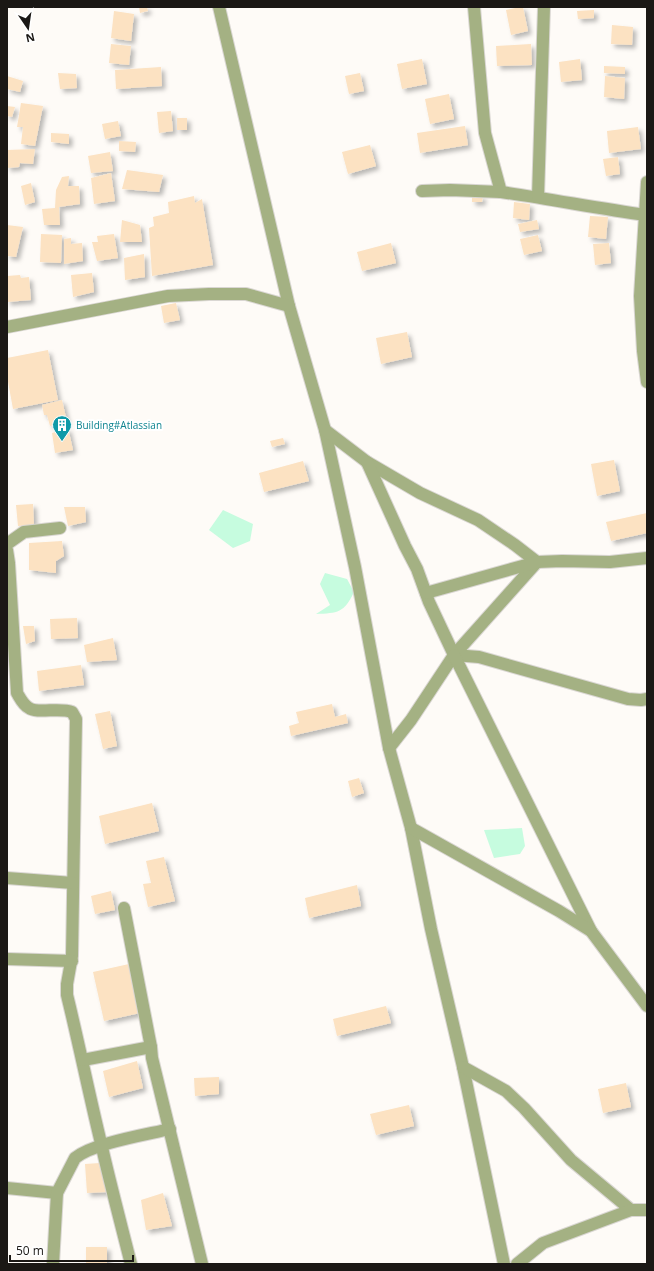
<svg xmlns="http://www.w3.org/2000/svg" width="654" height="1271" viewBox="0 0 654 1271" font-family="'Open Sans',sans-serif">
  <defs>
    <filter id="shadow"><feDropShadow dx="3.5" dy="3.5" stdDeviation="2" flood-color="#0004"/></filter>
  </defs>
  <rect width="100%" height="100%" fill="#fefbf7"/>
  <g fill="#c6fcdf">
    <polygon points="223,510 253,524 250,541 233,548 209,530"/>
    <path d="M325,573L347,579L354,592C344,613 338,613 316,614L330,605L320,584Z"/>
    <polygon points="522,828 525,846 520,854 494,858 484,830"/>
  </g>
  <g fill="#fce2c2" filter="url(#shadow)">
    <polygon points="139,7 147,7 148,11 140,13"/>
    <polygon points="520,7 523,7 528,31 511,35 506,10"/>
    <polygon points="594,10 594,18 578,19 577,11"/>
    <polygon points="114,11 134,14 131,41 111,38"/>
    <polygon points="612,25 633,27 632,45 611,44"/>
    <polygon points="111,44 131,46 129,65 109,63"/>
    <polygon points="531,44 532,65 497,66 496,46"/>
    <polygon points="422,59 427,84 402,89 397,64"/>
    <polygon points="580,59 582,80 561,82 559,62"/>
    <polygon points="604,66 625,67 625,74 604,73"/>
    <polygon points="161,67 162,86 116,89 115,70"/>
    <polygon points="58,73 76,74 77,88 60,89"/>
    <polygon points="360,73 364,91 349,94 345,76"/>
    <polygon points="7,76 23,81 20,92 7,89"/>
    <polygon points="605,76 625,78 624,99 604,97"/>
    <polygon points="449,94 454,119 430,124 425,99"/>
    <polygon points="21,103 43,106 35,146 21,144 23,127 17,127"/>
    <polygon points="7,106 15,107 12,117 7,116"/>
    <polygon points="171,111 173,131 159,133 157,112"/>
    <rect x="177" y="118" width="10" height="12"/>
    <polygon points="118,121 121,136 105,139 102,124"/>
    <polygon points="465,126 468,145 420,153 417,133"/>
    <polygon points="638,127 641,149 609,153 607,131"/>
    <polygon points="51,133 69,134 69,144 51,142"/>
    <polygon points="119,141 136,142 135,152 119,151"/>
    <polygon points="370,145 376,166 348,174 342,152"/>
    <polygon points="35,149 33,164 20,163 19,167 7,168 7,150"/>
    <polygon points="110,152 113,171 91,173 88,156"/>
    <polygon points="618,157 620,174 606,176 603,159"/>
    <polygon points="127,170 163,175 159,192 122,189"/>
    <polygon points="111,173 115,201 94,204 91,178"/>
    <polygon points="69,176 68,186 79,186 80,204 59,207 60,225 44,225 42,209 55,208 56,190 62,177"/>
    <polygon points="31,183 35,202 25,205 21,186"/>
    <polygon points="194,196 195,203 202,199 213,265 152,276 149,228 154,226 153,217 169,213 168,202"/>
    <polygon points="472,196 483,196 482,202 472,202"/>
    <polygon points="514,202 530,204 529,220 513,218"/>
    <polygon points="590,216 608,217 606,239 588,237"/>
    <polygon points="122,220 140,225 142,242 120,242"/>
    <polygon points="537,220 539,229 520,232 518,224"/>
    <polygon points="7,225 23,227 16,257 7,256"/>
    <polygon points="41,234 62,235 61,263 40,262"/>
    <polygon points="114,234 118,258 97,261 92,242 98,242 97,236"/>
    <polygon points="538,235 542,251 524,255 520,239"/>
    <polygon points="71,238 71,244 82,243 83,261 64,264 64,239"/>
    <polygon points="391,243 396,263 362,271 357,252"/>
    <polygon points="609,243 611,263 595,265 593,244"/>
    <polygon points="144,254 145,277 125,280 124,258"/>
    <polygon points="92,273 94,292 73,297 71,275"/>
    <polygon points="20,275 21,278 29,277 31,300 7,302 7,276"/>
    <polygon points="176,303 180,320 164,323 161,306"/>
    <polygon points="407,332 412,357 381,364 376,338"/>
    <polygon points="48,350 58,400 13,409 7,376 7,358"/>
    <polygon points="62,400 67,422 50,426 47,415 44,415 42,405"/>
    <polygon points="68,428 73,450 55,453 52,433"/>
    <polygon points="283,438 285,444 272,447 270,441"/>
    <polygon points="614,460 620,491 597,496 591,464"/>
    <polygon points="303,461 309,481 264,492 259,473"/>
    <polygon points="33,504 34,525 18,526 16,505"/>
    <polygon points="64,507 85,507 86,522 68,526"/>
    <polygon points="647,513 647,533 611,541 606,522"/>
    <polygon points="62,541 64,556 56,561 56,573 29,570 29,543"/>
    <polygon points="77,618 78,638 51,639 50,619"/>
    <polygon points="23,626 34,626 35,641 26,644"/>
    <polygon points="113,638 117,660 87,662 84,645"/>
    <polygon points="81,665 84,685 39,691 37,671"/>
    <polygon points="332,704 335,717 346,714 348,723 291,736 289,726 299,723 296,712"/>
    <polygon points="110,711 117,746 103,749 95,714"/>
    <polygon points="359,778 364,793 352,797 348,781"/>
    <polygon points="152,803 159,831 105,844 99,816"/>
    <polygon points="164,857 175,901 148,907 143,884 151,883 146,861"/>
    <polygon points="357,885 361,906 309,918 305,898"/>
    <polygon points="111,891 115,910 95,914 91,896"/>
    <polygon points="129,964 140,1013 104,1021 93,972"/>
    <polygon points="386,1006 391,1023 337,1036 333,1019"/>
    <polygon points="137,1061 143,1088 109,1097 103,1071"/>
    <polygon points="219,1077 219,1094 195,1096 194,1078"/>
    <polygon points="626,1083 631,1107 603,1113 598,1089"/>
    <polygon points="409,1105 414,1126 376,1135 370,1114"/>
    <polygon points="100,1163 108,1192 87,1193 85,1164"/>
    <polygon points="163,1193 172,1226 146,1230 141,1200"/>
    <rect x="86" y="1247" width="21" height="17"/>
  </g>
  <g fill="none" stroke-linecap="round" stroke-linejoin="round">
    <g stroke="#dad7d3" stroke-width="14">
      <g id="street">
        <polyline points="219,7 289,306 325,430 355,567 389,748 411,828 431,929 463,1067 504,1264"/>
        <path d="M474,7L485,133L501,192C549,199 597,208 645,215"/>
        <polyline points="647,182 640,296 643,351 647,382"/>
        <polyline points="422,191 450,190 501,192"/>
        <polyline points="538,197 544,7"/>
        <polyline points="7,327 168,296 209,294 246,294 289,306"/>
        <polyline points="325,430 367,462 420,493 478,520 515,545 537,562 454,655 411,720 389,748"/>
        <polyline points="367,462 405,546 417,569 429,602 454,655 479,657 628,699 641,700 647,699"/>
        <polyline points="7,544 24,532 60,528"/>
        <path d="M7,550L9,563L17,693C20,698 23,705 29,708C37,714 60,707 72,712L76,719L72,956L67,984V995C79,1044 89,1094 101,1143C110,1183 121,1224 131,1264"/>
        <polyline points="426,593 537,562 562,561 610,562 647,558"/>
        <polyline points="454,655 591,931"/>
        <polyline points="411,828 559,911 591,931 647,1006"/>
        <polyline points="7,878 73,883"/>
        <polyline points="124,908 151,1047"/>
        <polyline points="7,959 72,961"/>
        <polyline points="83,1060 151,1047 152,1058 202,1264"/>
        <polyline points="463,1067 506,1091 524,1108 571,1160 631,1210"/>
        <polyline points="7,1188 57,1193"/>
        <path d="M53,1264L57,1193L75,1158C94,1143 145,1135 170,1129"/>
        <polyline points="517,1264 543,1243 631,1210 647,1210"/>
      </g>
    </g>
    <use href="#street" stroke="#a4b183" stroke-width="12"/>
  </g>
  <defs>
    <g id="building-pin" transform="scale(1)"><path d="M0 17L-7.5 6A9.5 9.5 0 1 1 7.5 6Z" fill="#0f9aa8" stroke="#fff"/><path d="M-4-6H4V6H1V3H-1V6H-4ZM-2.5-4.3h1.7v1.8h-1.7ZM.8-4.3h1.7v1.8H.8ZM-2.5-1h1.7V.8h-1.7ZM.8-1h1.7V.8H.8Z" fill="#fff"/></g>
  </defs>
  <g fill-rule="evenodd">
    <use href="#building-pin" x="62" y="425"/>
  </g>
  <g text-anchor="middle" stroke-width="4" stroke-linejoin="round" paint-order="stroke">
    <g font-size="10" fill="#0d838f" stroke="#fff" text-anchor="start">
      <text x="76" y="429">Building#Atlassian</text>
    </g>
  </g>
  <rect width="654" height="1271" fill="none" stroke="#1b1815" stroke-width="16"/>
  <g transform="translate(28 28) rotate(167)" stroke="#ffffff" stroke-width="3" paint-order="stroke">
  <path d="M0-3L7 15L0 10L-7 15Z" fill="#1b1815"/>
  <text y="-6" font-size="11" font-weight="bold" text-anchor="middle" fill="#1b1815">N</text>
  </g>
  <path d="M10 1255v6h123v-6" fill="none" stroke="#1b1815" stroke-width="2"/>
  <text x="16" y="1255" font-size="12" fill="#1b1815" stroke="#ffffff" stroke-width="3" paint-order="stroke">50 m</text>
</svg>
